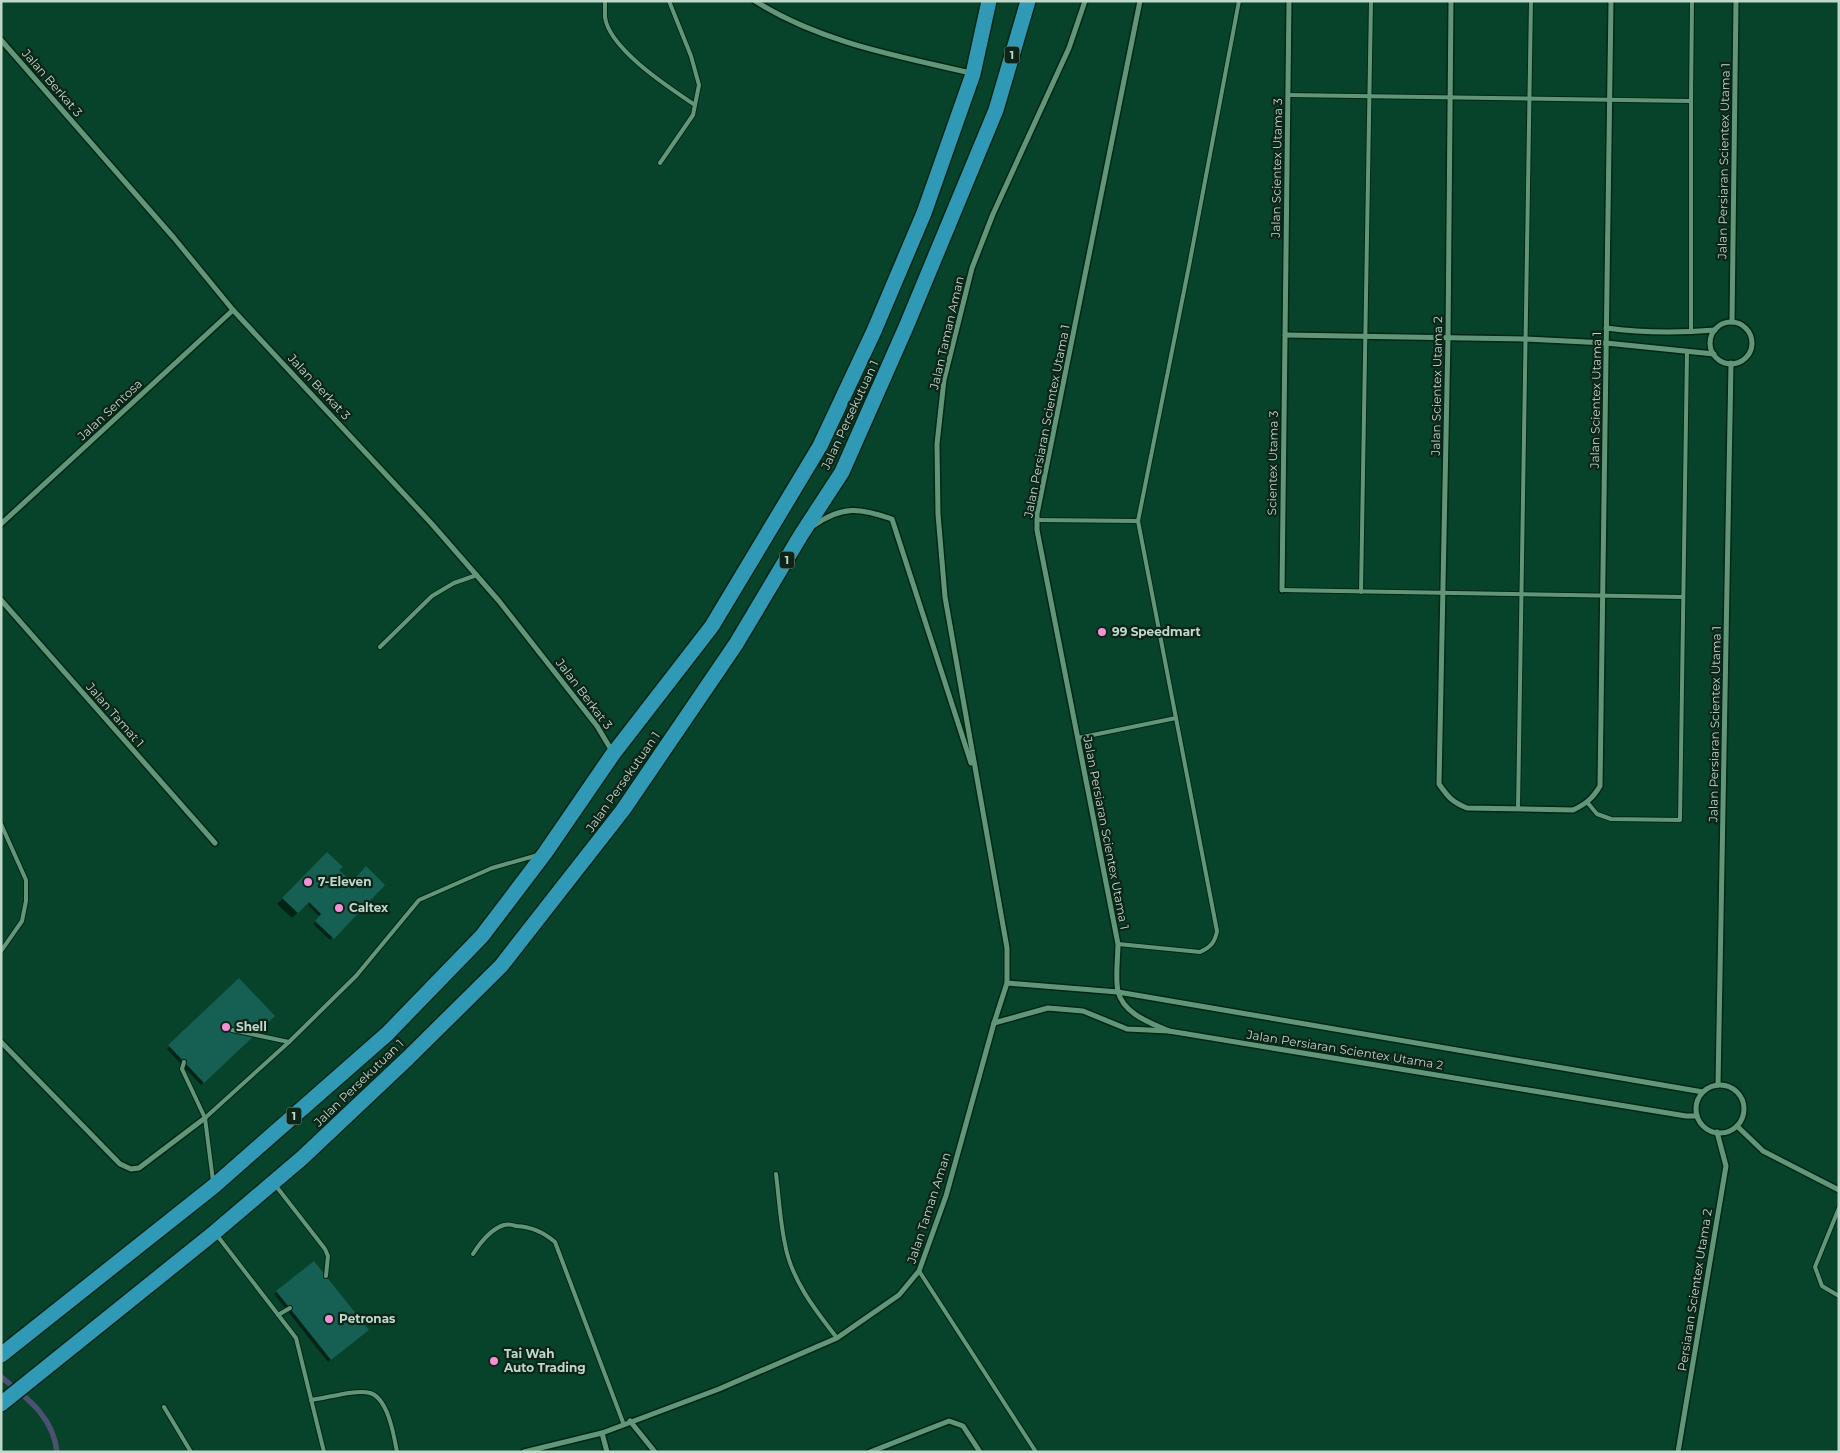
<svg xmlns="http://www.w3.org/2000/svg" width="1840" height="1453" viewBox="0 0 1840 1453" font-family="Montserrat,sans-serif">
  <rect width="100%" height="100%" fill="#07422a"/>
  <g fill="#0007">
    <polygon points="327,853 338,870 352,883 384,885 330,940 313,924 320,917 308,905 318,894 316,893 292,918 277,904"/>
    <polygon points="239,980 273,1016 201,1085 167,1049"/>
    <polygon points="314,1262 365,1332 328,1362 274,1294"/>
  </g>
  <g fill="none" stroke-linecap="round" stroke-linejoin="round">
    <path stroke="#4b5171" stroke-width="5.5" d="M1,1377C27,1398 53,1416 57,1452"/>
  </g>
  <g fill="#155f53">
    <polygon points="327,852 343,867 339,870 352,882 366,866 385,885 334,939 315,921 321,914 309,902 298,913 282,898"/>
    <polygon points="239,978 275,1016 204,1083 168,1045"/>
    <polygon points="314,1261 369,1330 331,1360 276,1291"/>
  </g>
  <g fill="none" stroke-linecap="round" stroke-linejoin="round">
    <g stroke="#002715" stroke-width="6">
      <g id="lane">
        <path d="M605,1C605,6 605,12 605,17C609,49 670,88 695,105"/>
        <polyline points="1288,95 1691,101"/>
        <polyline points="660,163 693,115 699,85 691,56 669,1"/>
        <polyline points="1691,332 1691,101 1692,1"/>
        <polyline points="1037,520 1138,521"/>
        <polyline points="1282,590 1683,597"/>
        <polyline points="1361,592 1371,1"/>
        <polyline points="380,647 432,596 454,583 477,575"/>
        <polyline points="1078,738 1176,718"/>
        <polyline points="1587,802 1597,814 1611,819 1680,820 1687,352"/>
        <polyline points="1518,809 1531,1"/>
        <polyline points="1,824 26,880 26,901 22,921 1,951"/>
        <path d="M1118,944L1200,952C1211,947 1215,942 1217,931L1138,521L1189,266L1239,1"/>
        <polyline points="232,1030 289,1042"/>
        <polyline points="184,1062 182,1069 205,1118 213,1181"/>
        <polyline points="205,1118 289,1042 356,976 419,900 492,868 538,855"/>
        <path d="M776,1174C779,1197 780,1221 785,1244C791,1279 815,1310 837,1338"/>
        <polyline points="276,1186 325,1249 328,1256 326,1276"/>
        <polyline points="1839,1208 1815,1267 1822,1286 1839,1296"/>
        <polyline points="216,1234 296,1338 324,1452"/>
        <path d="M473,1254C480,1243 491,1229 504,1225C508,1224 513,1225 516,1226C532,1227 543,1232 555,1242L624,1425"/>
        <polyline points="919,1271 1036,1452"/>
        <polyline points="278,1315 290,1308"/>
        <path d="M311,1400C327,1398 356,1389 370,1393C388,1398 394,1436 397,1452"/>
        <polyline points="164,1407 191,1452"/>
      </g>
    </g>
    <g stroke="#002715" stroke-width="8">
      <g id="street">
        <path d="M755,1C820,42 897,56 971,73"/>
        <path d="M1140,1L1037,514V530L1118,944C1118,958 1115,978 1118,991C1123,1014 1151,1023 1169,1031"/>
        <path d="M1451,1L1448,338L1439,784C1448,797 1452,802 1467,808L1573,810C1586,804 1593,798 1600,786L1611,1"/>
        <polyline points="1,40 174,238 233,310 431,523 499,601 597,726 612,751"/>
        <polyline points="1732,322 1736,1"/>
        <circle cx="1731" cy="343" r="21"/>
        <path d="M1606,328C1643,333 1679,333 1715,330"/>
        <polyline points="1285,335 1526,339 1606,343 1714,354"/>
        <polyline points="1,524 233,310"/>
        <path d="M813,526C843,505 860,508 892,519L971,763"/>
        <polyline points="1282,590 1289,1"/>
        <polyline points="1,600 215,843"/>
        <polyline points="1007,983 1118,992 1703,1092"/>
        <polyline points="994,1023 1048,1008 1083,1011 1127,1029 1169,1031 1686,1116 1697,1116"/>
        <polyline points="1,1042 120,1164 131,1169 139,1168 205,1118"/>
        <polyline points="1718,1085 1731,363"/>
        <circle cx="1720" cy="1109" r="24"/>
        <polyline points="1737,1126 1763,1151 1839,1190"/>
        <polyline points="630,1421 655,1452"/>
        <polyline points="602,1433 607,1452"/>
        <polyline points="524,1452 602,1433 719,1389 837,1338 899,1295 919,1271 946,1196 994,1023 1007,983 1007,948 945,597 938,514 937,444 944,380 972,268 993,214 1069,48 1085,1"/>
        <polyline points="870,1452 949,1421 963,1426 980,1452"/>
        <polyline points="1678,1452 1726,1166 1717,1132"/>
      </g>
    </g>
    <g stroke="#002715" stroke-width="18">
      <g id="highway">
        <polyline points="1,1355 214,1186 387,1034 482,936 545,853 613,754 712,626 820,446 874,331 924,213 973,74 989,1"/>
        <polyline points="1,1404 215,1232 302,1158 408,1058 501,966 623,810 736,644 801,535 842,472 906,327 996,110 1028,1"/>
      </g>
    </g>
    <use href="#lane" stroke="#619679" stroke-width="4"/>
    <use href="#street" stroke="#619679" stroke-width="5"/>
    <use href="#highway" stroke="#3099b6" stroke-width="15"/>
  </g>
  <g fill="#f391d5" stroke="#0e2419" stroke-width="2">
    <circle cx="1102" cy="632" r="5"/>
    <circle cx="308" cy="882" r="5"/>
    <circle cx="339" cy="908" r="5"/>
    <circle cx="226" cy="1027" r="5"/>
    <circle cx="329" cy="1319" r="5"/>
    <circle cx="494" cy="1361" r="5"/>
  </g>
  <g text-anchor="middle" stroke-width="4.5" stroke-linejoin="round" paint-order="stroke">
    <g fill="#0e2419" stroke="#89a394" stroke-width="1">
      <rect x="1004.5" y="46.5" width="15" height="17" rx="4"/>
      <rect x="779.5" y="551.5" width="15" height="17" rx="4"/>
      <rect x="286.5" y="1107.5" width="15" height="17" rx="4"/>
    </g>
    <g font-size="11" font-weight="bold" fill="#bed9c9">
      <text x="1012" y="59">1</text>
      <text x="787" y="564">1</text>
      <text x="294" y="1120">1</text>
    </g>
    <g font-size="12" fill="#bed9c9" stroke="#0e2419">
      <text transform="translate(52 83) rotate(49)" y="4">Jalan Berkat 3</text>
      <text transform="translate(1724 161) rotate(-89)" y="4">Jalan Persiaran Scientex Utama 1</text>
      <text transform="translate(1277 168) rotate(-89)" y="4">Jalan Scientex Utama 3</text>
      <text transform="translate(947 333) rotate(-77)" y="4">Jalan Taman Aman</text>
      <text transform="translate(1437 386) rotate(-89)" y="4">Jalan Scientex Utama 2</text>
      <text transform="translate(319 387) rotate(47)" y="4">Jalan Berkat 3</text>
      <text transform="translate(1596 400) rotate(-89)" y="4">Jalan Scientex Utama 1</text>
      <text transform="translate(110 410) rotate(-43)" y="4">Jalan Sentosa</text>
      <text transform="translate(850 415) rotate(-65)" y="4">Jalan Persekutuan 1</text>
      <text transform="translate(1047 421) rotate(-79)" y="4">Jalan Persiaran Scientex Utama 1</text>
      <text transform="translate(1273 463) rotate(-89)" y="4">Scientex Utama 3</text>
      <text transform="translate(584 694) rotate(53)" y="4">Jalan Berkat 3</text>
      <text transform="translate(115 715) rotate(49)" y="4">Jalan Tamat 1</text>
      <text transform="translate(1715 724) rotate(-89)" y="4">Jalan Persiaran Scientex Utama 1</text>
      <text transform="translate(623 782) rotate(-55)" y="4">Jalan Persekutuan 1</text>
      <text transform="translate(1106 833) rotate(79)" y="4">Jalan Persiaran Scientex Utama 1</text>
      <text transform="translate(1345 1050) rotate(9)" y="4">Jalan Persiaran Scientex Utama 2</text>
      <text transform="translate(359 1083) rotate(-44)" y="4">Jalan Persekutuan 1</text>
      <text transform="translate(929 1208) rotate(-72)" y="4">Jalan Taman Aman</text>
      <text transform="translate(1695 1290) rotate(-81)" y="4">Persiaran Scientex Utama 2</text>
    </g>
    <g font-size="12" font-weight="bold" fill="#bed9c9" stroke="#0e2419" text-anchor="start">
      <text x="1112" y="636">99 Speedmart</text>
      <text x="318" y="886">7-Eleven</text>
      <text x="349" y="912">Caltex</text>
      <text x="236" y="1031">Shell</text>
      <text x="339" y="1323">Petronas</text>
      <text x="504" y="1358">Tai Wah<tspan x="504" dy="14">Auto Trading</tspan></text>
    </g>
  </g>
  <rect width="1840" height="1453" fill="none" stroke="#bed9c9" stroke-width="5"/>
</svg>
